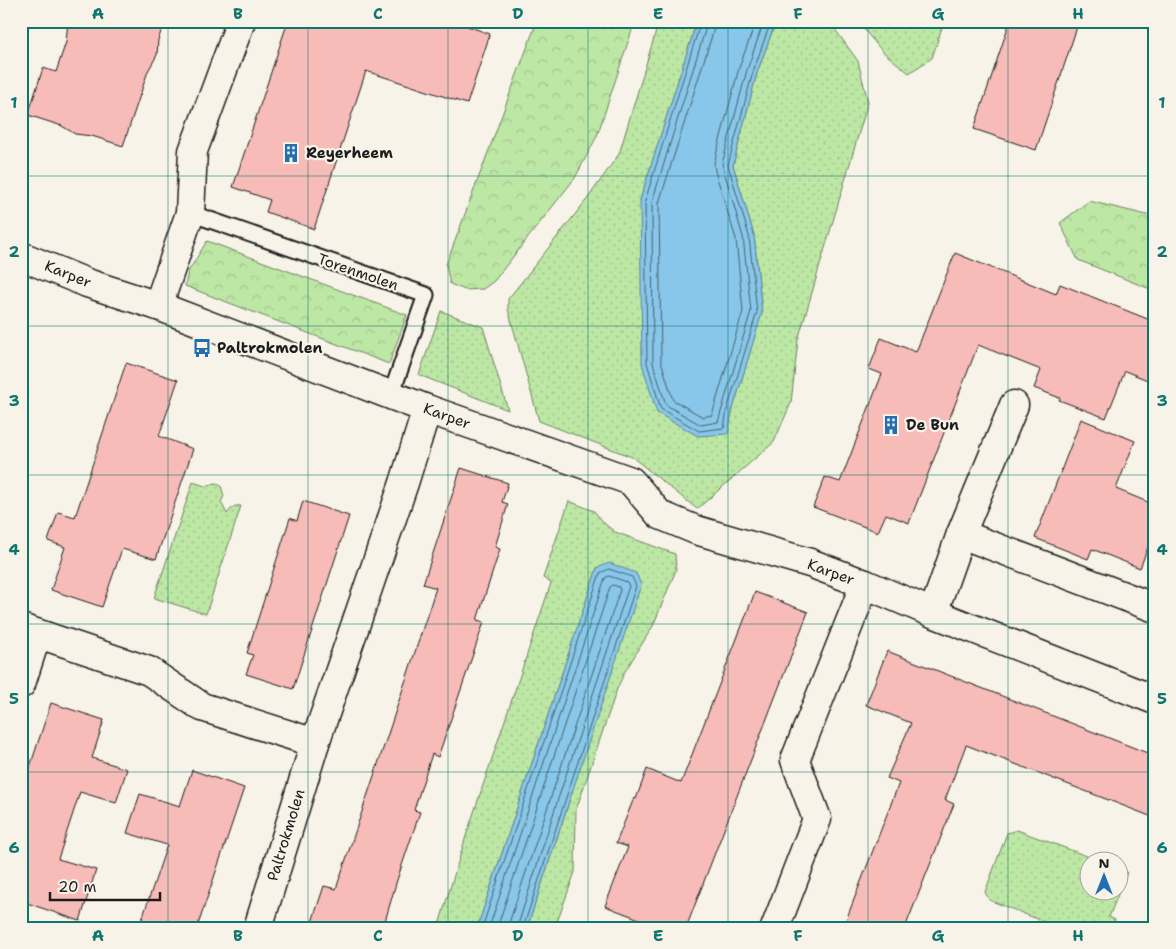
<svg xmlns="http://www.w3.org/2000/svg" width="1176" height="949" viewBox="0 0 1176 949" font-family="'Shantell Sans',sans-serif">
  <defs>
    <pattern id="green-dots" width="8" height="8" patternUnits="userSpaceOnUse" patternTransform="scale(1.25)"><rect width="8" height="8" fill="#bde7a4"/><path d="M2 2h.1M6 6h.1" fill="none" stroke="#a2c68d" stroke-width="1.8" stroke-linecap="round"/></pattern>
    <pattern id="forest-crowns" width="20" height="18" patternUnits="userSpaceOnUse" patternTransform="scale(1.25)"><rect width="20" height="18" fill="#bde7a4"/><path d="M2 6a3 3 0 1 1 6 0M12 15a3 3 0 1 1 6 0" fill="none" stroke="#a2c68d"/></pattern>
  </defs>
  <rect width="100%" height="100%" fill="#f7f3e8"/>
  <filter id="ink" filterUnits="userSpaceOnUse"><feTurbulence type="fractalNoise" baseFrequency=".02" numOctaves="2"/><feDisplacementMap in="SourceGraphic" scale="10" xChannelSelector="R" yChannelSelector="G"/><feConvolveMatrix kernelMatrix="1 2 1 2 8 2 1 2 1" color-interpolation-filters="sRGB"/></filter>
  <g filter="url(#ink)">
    <g fill="url(#green-dots)" stroke="#6c8260">
      <polygon points="659,21 697,21 640,200 727,434 732,412 762,312 754,235 733,165 757,73 776,21 829,21 858,61 868,102 798,340 791,403 774,442 697,509 632,457 539,421 508,309 508,299 588,198 619,154"/>
      <polygon points="857,21 944,21 932,58 909,73 882,51"/>
      <polygon points="441,311 483,327 508,410 419,375"/>
      <path d="M193,482L205,486L216,483L221,486L224,496L221,502L227,514C232,508 233,505 241,506L206,614L154,598Z"/>
      <polygon points="569,501 594,511 606,525 615,532 675,554 676,570 653,626 624,673 617,689 576,810 575,872 555,928 527,928 570,799 597,568 477,928 438,928 466,836 551,583 543,578"/>
      <polygon points="1017,830 1100,861 1088,862 1088,892 1118,892 1119,868 1127,872 1109,917 1115,920 1112,928 1060,928 989,900 985,892 1007,833"/>
    </g>
    <g fill="url(#forest-crowns)" stroke="#6c8260">
      <polygon points="537,21 635,21 597,136 575,178 494,281 483,289 465,290 450,284 446,265"/>
      <polygon points="1089,201 1155,217 1155,291 1078,260 1060,223"/>
      <polygon points="207,241 407,315 389,364 185,286 188,272"/>
    </g>
    <g fill="#88c7e9" stroke="#5d8397">
      <polygon points="697,21 776,21 757,73 733,165 754,235 762,313 732,412 728,434 698,436 657,413 642,364 640,200"/>
      <polygon points="609,563 636,573 641,585 527,928 477,928 597,568"/>
    </g>
    <g fill="none" stroke-linecap="round" stroke-linejoin="round">
      <g stroke="#47606e" stroke-width="1">
        <polyline points="701,21 645,201 647,363 661,409 699,431 724,428 727,410 757,312 749,236 728,165 753,72 771,21"/>
        <polyline points="708,21 652,202 653,363 666,405 701,425 718,422 751,311 743,237 722,164 747,70 764,21"/>
        <polyline points="715,21 714,29 659,203 661,361 673,400 703,417 712,415 743,311 736,239 715,171 714,163 739,68 756,21"/>
        <polyline points="482,928 600,573 609,569 632,577 636,586 523,928"/>
        <polyline points="489,928 605,578 609,576 627,582 629,586 559,796 517,928"/>
        <polyline points="497,928 610,587 613,585 619,587 620,590 510,920 509,928"/>
      </g>
    </g>
    <g fill="#f7bbb8" stroke="#1c1c1c">
      <polygon points="68,21 165,21 158,40 157,55 148,71 123,146 92,136 75,134 62,126 28,115 43,68 56,72 66,42"/>
      <polygon points="288,21 453,21 490,34 467,104 366,71 314,229 266,212 270,200 233,187"/>
      <polygon points="1010,21 1079,21 1036,150 974,129"/>
      <polygon points="955,253 1056,294 1060,284 1155,322 1155,383 1125,371 1106,418 1059,400 1060,398 1034,388 1041,370 978,345 909,523 886,514 878,532 813,507 825,477 840,482 882,374 869,369 881,338 916,352"/>
      <polygon points="126,363 178,380 159,436 193,449 156,559 122,549 102,607 51,590 65,547 48,541 58,512 75,517"/>
      <polygon points="1081,419 1135,441 1116,489 1155,505 1155,529 1140,568 1092,549 1088,559 1035,538"/>
      <polygon points="461,468 508,483 502,502 508,504 495,547 500,549 477,620 484,622 438,757 432,754 414,810 420,812 397,880 383,928 310,928 324,886 336,889 390,728 436,588 423,584"/>
      <polygon points="303,501 349,516 293,689 246,674 253,655 247,653 290,518 297,521"/>
      <polygon points="755,592 808,612 686,928 639,928 642,920 605,906 628,847 616,843 634,798 636,799 647,769 681,783"/>
      <polygon points="887,651 1155,756 1155,818 966,745 945,800 954,804 905,928 843,928 899,783 887,778 911,723 866,705"/>
      <polygon points="51,703 104,720 92,758 127,769 116,803 80,792 58,859 96,870 80,921 21,901 21,794"/>
      <polygon points="192,770 244,788 197,928 139,928 167,845 127,833 140,794 180,806"/>
    </g>
    <g fill="none" stroke-linecap="round" stroke-linejoin="round">
      <g stroke="#1c1c1c" stroke-width="19">
        <polyline id="lane" points="190,213 426,295 391,395"/>
      </g>
      <g stroke="#1c1c1c" stroke-width="31">
        <g id="street">
          <polyline points="21,256 87,283 158,306 427,409 631,481 660,515 696,530 810,563 865,584 933,613 1155,700"/>
          <polyline points="158,306 190,213 193,151 241,21"/>
          <polyline points="961,534 1155,608"/>
          <polyline points="933,613 961,534 1014,405"/>
          <polyline points="21,628 149,671 202,707 315,743"/>
          <polyline points="21,684 37,634"/>
          <polyline points="258,928 315,743 404,483 427,409"/>
          <polyline points="775,928 817,819 795,760 865,584"/>
        </g>
      </g>
      <use href="#lane" stroke="#f7f3e8" stroke-width="15"/>
      <use href="#street" stroke="#f7f3e8" stroke-width="28"/>
    </g>
  </g>
  <path fill="none" stroke="#0f766e" stroke-width="1" stroke-opacity="0.55" d="M168,21V928M308,21V928M448,21V928M588,21V928M728,21V928M868,21V928M1008,21V928M21,176H1155M21,326H1155M21,475H1155M21,624H1155M21,772H1155"/>
  <defs>
    <g id="building-bare" transform="scale(1.5)"><path d="M-4-6H4V6H1V3H-1V6H-4ZM-2.5-4.3h1.7v1.8h-1.7ZM.8-4.3h1.7v1.8H.8ZM-2.5-1h1.7V.8h-1.7ZM.8-1h1.7V.8H.8Z" fill="#1f6fb2" stroke="#f7f3e8" stroke-width="2.5" paint-order="stroke"/></g>
    <g id="bus-bare" transform="scale(1.5)"><path d="M-5-6H5V4H4V6H2V4H-2V6H-4V4H-5ZM-3.5-4V0h7V-4ZM-3.5 1.2v1.5H-2V1.2ZM2 1.2v1.5H3.5V1.2Z" fill="#1f6fb2" stroke="#f7f3e8" stroke-width="2.5" paint-order="stroke"/></g>
  </defs>
  <g fill-rule="evenodd">
    <use href="#building-bare" x="291" y="153"/>
    <use href="#bus-bare" x="202" y="348"/>
    <use href="#building-bare" x="891" y="425"/>
  </g>
  <g text-anchor="middle" stroke-width="4.5" stroke-linejoin="round" paint-order="stroke">
    <g font-size="15" font-weight="bold" fill="#1c1c1c" stroke="#f7f3e8" text-anchor="start">
      <text x="306" y="158">Reyerheem</text>
      <text x="217" y="353">Paltrokmolen</text>
      <text x="906" y="430">De Bun</text>
    </g>
    <g font-size="15" fill="#1c1c1c" stroke="#f7f3e8">
      <text transform="translate(358 272) rotate(19)" y="5">Torenmolen</text>
      <text transform="translate(68 274) rotate(22)" y="5">Karper</text>
      <text transform="translate(447 416) rotate(20)" y="5">Karper</text>
      <text transform="translate(831 572) rotate(20)" y="5">Karper</text>
      <text transform="translate(286 835) rotate(-73)" y="5">Paltrokmolen</text>
    </g>
  </g>
  <rect width="1176" height="949" fill="none" stroke="#f7f3e8" stroke-width="55"/>
  <g transform="translate(1104 876)"><circle r="24" fill="#f7f3e8" stroke="#9f9d96"/>
  <path d="M0-4L9 19L0 12L-9 19Z" fill="#1f6fb2"/>
  <text y="-8" font-size="14" font-weight="bold" text-anchor="middle" fill="#1c1c1c">N</text>
  </g>
  <path d="M50 892v8h110v-8" fill="none" stroke="#1c1c1c" stroke-width="2.5"/>
  <text x="58" y="892" font-size="15" fill="#1c1c1c" stroke="#f7f3e8" stroke-width="4" paint-order="stroke">20 m</text>
  <rect x="28" y="28" width="1120" height="894" fill="none" stroke="#0f766e" stroke-width="2"/>
  <g font-size="16" text-anchor="middle" font-weight="bold" fill="#0f766e">
    <text x="98" y="19">A</text>
    <text x="238" y="19">B</text>
    <text x="378" y="19">C</text>
    <text x="518" y="19">D</text>
    <text x="658" y="19">E</text>
    <text x="798" y="19">F</text>
    <text x="938" y="19">G</text>
    <text x="1078" y="19">H</text>
    <text x="14" y="108">1</text>
    <text x="1162" y="108">1</text>
    <text x="14" y="257">2</text>
    <text x="1162" y="257">2</text>
    <text x="14" y="406">3</text>
    <text x="1162" y="406">3</text>
    <text x="14" y="555">4</text>
    <text x="1162" y="555">4</text>
    <text x="14" y="704">5</text>
    <text x="1162" y="704">5</text>
    <text x="14" y="853">6</text>
    <text x="1162" y="853">6</text>
    <text x="98" y="941">A</text>
    <text x="238" y="941">B</text>
    <text x="378" y="941">C</text>
    <text x="518" y="941">D</text>
    <text x="658" y="941">E</text>
    <text x="798" y="941">F</text>
    <text x="938" y="941">G</text>
    <text x="1078" y="941">H</text>
  </g>
</svg>
